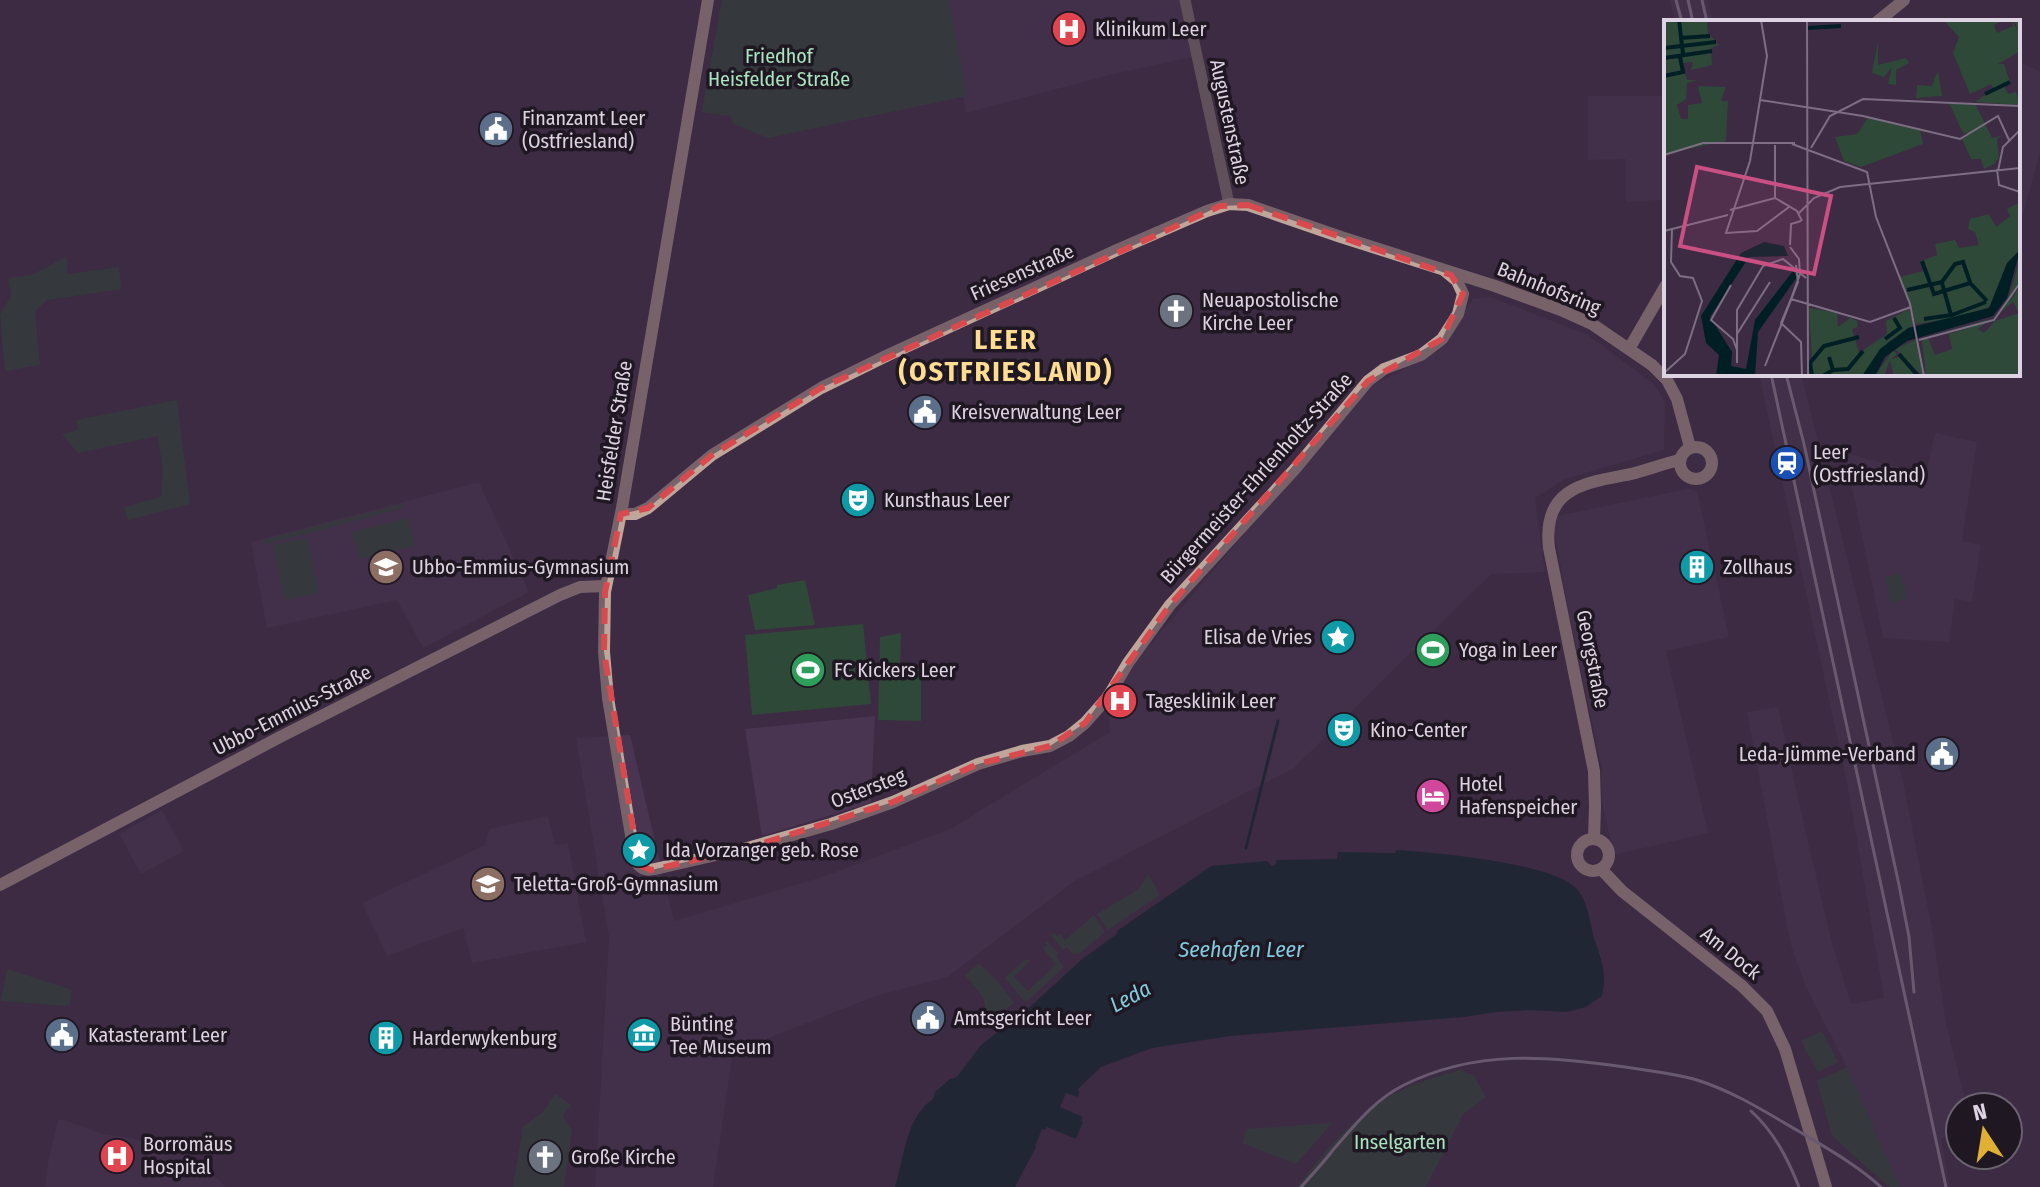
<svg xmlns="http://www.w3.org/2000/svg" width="2040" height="1187" viewBox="0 0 2040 1187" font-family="'Fira Sans Condensed',sans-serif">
  <rect width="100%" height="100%" fill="#3c2b43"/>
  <g fill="#493451">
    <polygon points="947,0 1180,0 1192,57 1110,75 966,113"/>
    <polygon points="1670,0 1708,0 1713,22 1675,22"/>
    <polygon points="2018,61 2040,72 2040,153 2018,231"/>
    <polygon points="1588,96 1666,96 1666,200 1626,202 1626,159 1588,160"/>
    <polygon points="1491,297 1588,335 1655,385 1665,403 1664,450 1565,479 1535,498 1545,572 1491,574 1294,768 1073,882 947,977 876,996 733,1052 713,1187 595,1187 609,937 576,738 630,735 674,921 825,876 950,829 1110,732 1108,706 1131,667 1369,387 1438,351 1473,299"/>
    <polygon points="1759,374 1801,374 1903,781 1933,934 1946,1023 1967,1107 1960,1107 1960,1134 1941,1138 1950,1187 1900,1187 1847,1067 1805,985 1790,942 1747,712 1778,707 1805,829 1832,943 1851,1004 1884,998 1848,788"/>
    <polygon points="1935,433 1977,442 1962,541 1981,545 1972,602 1955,599 1949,642 1883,638 1845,453 1926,474"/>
    <polygon points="479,482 529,592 423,648 397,600 267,628 251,542"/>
    <polygon points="1687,489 1696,491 1698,495 1729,637 1666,651 1708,833 1614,855 1602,803 1602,770 1568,609 1554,528 1557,516"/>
    <polygon points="875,716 871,803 762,836 745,729"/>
    <polygon points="162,810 184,851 141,874 119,834"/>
    <polygon points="548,816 555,845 568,843 586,942 472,963 463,928 387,956 362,903 485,845 489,829"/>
    <polygon points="62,1119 102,1134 131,1138 201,1161 225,1187 45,1187 47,1168 58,1120"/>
  </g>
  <g fill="#2e4938">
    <polygon points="722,0 949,0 967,96 768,138 734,124 730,116 702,112"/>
    <polygon points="66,257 68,274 119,267 121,289 47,300 35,311 40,365 5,371 0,315 11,296 8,278 31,275"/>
    <polygon points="177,400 190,504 128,520 124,507 161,497 163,472 158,436 78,453 62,434 78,430 77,420"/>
    <polygon points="402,504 403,508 264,545 263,540"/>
    <polygon points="408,518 415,546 359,559 352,532"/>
    <polygon points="308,538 319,593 284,600 273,545"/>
    <polygon points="1901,573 1907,599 1891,603 1885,577"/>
    <polygon points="805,580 815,625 755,630 748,595 777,588 777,585"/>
    <polygon points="863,624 871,704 752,715 745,635"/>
    <polygon points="901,633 900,666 921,667 921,721 878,720 880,637"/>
    <polygon points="1148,874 1160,895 1108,930 1097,914 1139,889"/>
    <polygon points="1094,915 1105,932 1079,954 1073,954 1067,947 1063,950 1051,935 1054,933 1057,936 1060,934 1065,940"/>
    <polygon points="1047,941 1058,954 1056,956 1063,965 1063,968 1027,1002 1025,1002 1005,978 1025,959 1030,961 1014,977 1028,991 1056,964 1043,949 1047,945 1045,943"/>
    <path d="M979,963L999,983L1014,1003L982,1029L978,1027C993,999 982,997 965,975Z"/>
    <polygon points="7,969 72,990 70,1006 1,1001"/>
    <polygon points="1822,1031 1838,1062 1818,1072 1801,1041"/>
    <polygon points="1847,1067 1900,1187 1889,1187 1832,1136 1817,1081"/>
    <path d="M1460,1070L1474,1076L1486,1097L1463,1114L1426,1187H1297C1324,1153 1352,1117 1390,1096C1412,1083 1436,1077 1460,1070Z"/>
    <polygon points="555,1094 571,1105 563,1116 572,1131 564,1187 513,1187 523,1127 543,1112"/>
    <polygon points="1332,1123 1296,1164 1242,1143 1247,1129"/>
  </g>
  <path fill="#001f25" d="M1396,850C1432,852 1554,863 1577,889C1587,900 1590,921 1593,935C1597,948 1604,964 1604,977C1605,983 1603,990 1602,996L1586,1007L1567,1012L1529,1010L1496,1012L1464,1017L1230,1036L1152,1048L1101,1067L1078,1089L1079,1093L1078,1097L1066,1093L1060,1107L1083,1117L1081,1121L1083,1122L1076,1139L1047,1127L1045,1130L1042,1129L1035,1146L1036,1147L1015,1187H895C904,1158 906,1117 933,1099L935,1092L950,1079L957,1077L981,1045L1003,1028L1006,1029L1081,960L1118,933L1117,931L1211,866L1267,861L1272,866L1276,864V860L1337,859L1338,852L1395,853Z"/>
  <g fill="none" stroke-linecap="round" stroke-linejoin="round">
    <polyline stroke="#001f25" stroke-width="3" points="1246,848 1278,721"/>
    <polyline stroke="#8c7c75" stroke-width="11" points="1185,0 1229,204"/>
    <g stroke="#bfa59a" stroke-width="12">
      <path d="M708,0L622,508L605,592L604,652L608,698L635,859C639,868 646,871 655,869L751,847L831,824L893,802L978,764L1022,751L1050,746L1069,736L1085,723L1108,697L1128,663L1170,605L1295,469L1368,381L1384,369L1421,355L1442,339L1458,314L1463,294L1457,281L1445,271"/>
      <polyline points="1877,22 1904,0"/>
      <polyline points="1629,349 1666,285"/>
      <circle cx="1696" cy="463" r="16"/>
      <polyline points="621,514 635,514 648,508 712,455 821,388 886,356 1117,250 1207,211 1229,204 1248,205 1341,237 1495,286 1561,310 1592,324 1652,365 1667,380 1677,399 1690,447"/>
      <path d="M1594,839L1595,806L1594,771L1549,548C1542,487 1585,483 1631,474C1647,470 1663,464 1679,460"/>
      <circle cx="1593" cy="855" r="16"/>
      <polyline points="1601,869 1622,891 1742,986 1767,1011 1785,1049 1826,1187"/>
      <polyline points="0,885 280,737 560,595 580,587 606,586"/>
    </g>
    <g stroke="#9e91a3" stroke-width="3">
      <polyline points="1676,0 1682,22"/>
      <polyline points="1688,0 1693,22"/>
      <polyline points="1702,0 1707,22"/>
      <polyline points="1771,374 1946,1187"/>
      <polyline points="1786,374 1804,444 1899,885 1909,937 1914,992"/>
      <path d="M1751,1111C1774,1132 1787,1157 1799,1187"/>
      <path d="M1301,1187C1312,1175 1323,1163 1333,1150C1355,1125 1374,1100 1404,1085C1476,1049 1549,1056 1625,1067C1650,1071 1674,1073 1697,1080C1735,1092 1767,1113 1800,1132C1828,1149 1857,1165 1881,1187"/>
    </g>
  </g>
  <path d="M0 0H2040V1187H0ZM1248,205L1451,275L1463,294L1442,339L1368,381L1170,605L1085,723L1050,746L978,764L893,802L751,847L651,870L639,865L604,652L605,592L621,514L648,508L712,455L821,388L1220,206Z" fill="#3c2b43" fill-opacity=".55" fill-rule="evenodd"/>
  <path fill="none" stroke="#d84a4d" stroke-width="6" stroke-dasharray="16 10" stroke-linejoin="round" d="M1248,205L1451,275L1463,294L1442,339L1368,381L1170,605L1085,723L1050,746L978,764L893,802L751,847L651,870L639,865L604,652L605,592L621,514L648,508L712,455L821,388L1220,206Z"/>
  <defs>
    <g id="hospital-disc" transform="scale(1.8)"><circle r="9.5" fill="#e0444e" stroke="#1f1722"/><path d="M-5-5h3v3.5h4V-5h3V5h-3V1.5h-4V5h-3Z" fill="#fff"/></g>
    <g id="civic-disc" transform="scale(1.8)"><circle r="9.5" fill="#5c6f8a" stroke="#1f1722"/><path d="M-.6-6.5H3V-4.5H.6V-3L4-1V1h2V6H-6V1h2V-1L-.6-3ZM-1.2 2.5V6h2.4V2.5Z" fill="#fff"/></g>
    <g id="church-disc" transform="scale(1.8)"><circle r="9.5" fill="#6b7280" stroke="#1f1722"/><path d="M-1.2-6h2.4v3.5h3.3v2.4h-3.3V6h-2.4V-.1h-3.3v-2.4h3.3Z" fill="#fff"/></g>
    <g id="station-disc" transform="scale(1.8)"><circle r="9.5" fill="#1a4fb4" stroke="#1f1722"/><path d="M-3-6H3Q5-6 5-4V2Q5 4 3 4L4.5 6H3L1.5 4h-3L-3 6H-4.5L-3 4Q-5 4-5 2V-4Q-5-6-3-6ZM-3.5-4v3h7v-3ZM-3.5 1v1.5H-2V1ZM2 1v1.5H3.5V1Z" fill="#fff"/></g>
    <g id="theatre-disc" transform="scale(1.8)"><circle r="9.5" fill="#0f9aa8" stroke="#1f1722"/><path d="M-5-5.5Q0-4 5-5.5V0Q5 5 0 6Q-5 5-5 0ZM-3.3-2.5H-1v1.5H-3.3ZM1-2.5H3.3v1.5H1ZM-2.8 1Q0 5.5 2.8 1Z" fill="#fff"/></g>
    <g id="school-disc" transform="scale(1.8)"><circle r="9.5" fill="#8d6e63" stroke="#1f1722"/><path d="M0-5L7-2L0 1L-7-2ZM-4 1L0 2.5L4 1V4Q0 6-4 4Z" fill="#fff"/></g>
    <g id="building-disc" transform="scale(1.8)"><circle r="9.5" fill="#0f9aa8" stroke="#1f1722"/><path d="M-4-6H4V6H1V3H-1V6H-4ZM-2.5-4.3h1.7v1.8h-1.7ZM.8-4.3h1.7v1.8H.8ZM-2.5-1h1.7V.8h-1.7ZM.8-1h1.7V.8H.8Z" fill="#fff"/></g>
    <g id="sight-disc" transform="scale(1.8)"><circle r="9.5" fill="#0f9aa8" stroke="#1f1722"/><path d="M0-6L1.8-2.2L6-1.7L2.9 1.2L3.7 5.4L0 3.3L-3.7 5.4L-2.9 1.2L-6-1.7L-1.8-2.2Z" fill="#fff"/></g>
    <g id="stadium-disc" transform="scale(1.8)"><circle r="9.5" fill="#2e9e5b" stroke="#1f1722"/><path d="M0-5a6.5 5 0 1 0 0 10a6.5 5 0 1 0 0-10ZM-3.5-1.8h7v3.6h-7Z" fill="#fff"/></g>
    <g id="hotel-disc" transform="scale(1.8)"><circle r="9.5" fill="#d1479c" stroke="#1f1722"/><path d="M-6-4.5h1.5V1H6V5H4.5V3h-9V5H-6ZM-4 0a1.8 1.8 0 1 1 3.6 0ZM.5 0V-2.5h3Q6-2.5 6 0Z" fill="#fff"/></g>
    <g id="museum-disc" transform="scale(1.8)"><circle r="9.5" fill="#0f9aa8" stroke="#1f1722"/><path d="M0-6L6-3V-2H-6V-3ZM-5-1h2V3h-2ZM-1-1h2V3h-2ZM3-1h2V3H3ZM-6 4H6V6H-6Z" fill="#fff"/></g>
  </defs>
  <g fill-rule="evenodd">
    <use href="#hospital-disc" x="1069" y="29"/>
    <use href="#civic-disc" x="496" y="129"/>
    <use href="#church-disc" x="1176" y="311"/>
    <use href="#civic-disc" x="925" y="412"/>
    <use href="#station-disc" x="1787" y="463"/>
    <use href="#theatre-disc" x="858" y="500"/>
    <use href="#school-disc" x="386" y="567"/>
    <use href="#building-disc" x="1697" y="567"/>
    <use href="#sight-disc" x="1338" y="637"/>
    <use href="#stadium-disc" x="1433" y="650"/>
    <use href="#stadium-disc" x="808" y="670"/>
    <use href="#hospital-disc" x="1120" y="701"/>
    <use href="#theatre-disc" x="1344" y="730"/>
    <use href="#civic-disc" x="1942" y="754"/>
    <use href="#hotel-disc" x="1433" y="796"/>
    <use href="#sight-disc" x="639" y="850"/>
    <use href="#school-disc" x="488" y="884"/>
    <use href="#civic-disc" x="928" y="1018"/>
    <use href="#civic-disc" x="62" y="1035"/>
    <use href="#museum-disc" x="644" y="1035"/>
    <use href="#building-disc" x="386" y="1038"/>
    <use href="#hospital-disc" x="117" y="1156"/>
    <use href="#church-disc" x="545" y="1157"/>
  </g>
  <g text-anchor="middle" stroke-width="7" stroke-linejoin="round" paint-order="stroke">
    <g font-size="20" fill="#ded3e2" stroke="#1f1722" text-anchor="start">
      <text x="1095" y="36">Klinikum Leer</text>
      <text x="522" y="125">Finanzamt Leer<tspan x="522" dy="23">(Ostfriesland)</tspan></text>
      <text x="1202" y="307">Neuapostolische<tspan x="1202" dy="23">Kirche Leer</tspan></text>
      <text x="951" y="419">Kreisverwaltung Leer</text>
      <text x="1813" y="459">Leer<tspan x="1813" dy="23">(Ostfriesland)</tspan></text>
      <text x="884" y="507">Kunsthaus Leer</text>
      <text x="412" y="574">Ubbo-Emmius-Gymnasium</text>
      <text x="1723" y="574">Zollhaus</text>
      <text x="1312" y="644" text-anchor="end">Elisa de Vries</text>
      <text x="1459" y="657">Yoga in Leer</text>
      <text x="834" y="677">FC Kickers Leer</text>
      <text x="1146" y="708">Tagesklinik Leer</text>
      <text x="1370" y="737">Kino-Center</text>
      <text x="1916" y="761" text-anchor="end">Leda-Jümme-Verband</text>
      <text x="1459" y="791">Hotel<tspan x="1459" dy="23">Hafenspeicher</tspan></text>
      <text x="665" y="857">Ida Vorzanger geb. Rose</text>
      <text x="514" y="891">Teletta-Groß-Gymnasium</text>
      <text x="954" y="1025">Amtsgericht Leer</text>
      <text x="670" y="1031">Bünting<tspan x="670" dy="23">Tee Museum</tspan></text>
      <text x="88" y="1042">Katasteramt Leer</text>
      <text x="412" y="1045">Harderwykenburg</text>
      <text x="143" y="1151">Borromäus<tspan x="143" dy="23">Hospital</tspan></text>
      <text x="571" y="1164">Große Kirche</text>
    </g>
    <g font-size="20" fill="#a9e4be" stroke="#1f1722">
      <text x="779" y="63">Friedhof<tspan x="779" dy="23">Heisfelder Straße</tspan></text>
      <text x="1400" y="1149">Inselgarten</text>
    </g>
    <g font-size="20" fill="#ded3e2" stroke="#1f1722">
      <text transform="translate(1230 122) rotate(78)" y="7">Augustenstraße</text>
      <text transform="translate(1022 272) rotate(-24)" y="7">Friesenstraße</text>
      <text transform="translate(1549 288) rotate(22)" y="7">Bahnhofsring</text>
      <text transform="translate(614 431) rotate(-81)" y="7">Heisfelder Straße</text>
      <text transform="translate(1256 478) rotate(-48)" y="7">Bürgermeister-Ehrlenholtz-Straße</text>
      <text transform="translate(1593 659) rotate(79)" y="7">Georgstraße</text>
      <text transform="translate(292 710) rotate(-27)" y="7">Ubbo-Emmius-Straße</text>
      <text transform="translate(868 788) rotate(-21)" y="7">Ostersteg</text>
      <text transform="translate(1731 953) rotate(39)" y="7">Am Dock</text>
    </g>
    <g font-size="22" font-style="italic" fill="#81cddf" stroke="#1f1722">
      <text x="1241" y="957">Seehafen Leer</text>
      <text transform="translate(1130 996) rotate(-28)" y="8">Leda</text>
    </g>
    <g font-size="28" font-weight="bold" letter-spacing="2" fill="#fedc91" stroke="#1f1722">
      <text x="1006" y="349">LEER<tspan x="1006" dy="32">(OSTFRIESLAND)</tspan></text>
    </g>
  </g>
  <g transform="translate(1664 20)">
    <rect width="356" height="356" fill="#3c2b43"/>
    <path d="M0,0H43L44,13L55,25L47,28L48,45L27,50L29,42L18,43L19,51L0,56ZM341,0L330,5L333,13L349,6L347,0L354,10L350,0H356V31L334,44H340L346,62L340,66L344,74L352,72L356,85L311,82L330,69L327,64L306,74L289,33L295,17L280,1ZM214,22V45L242,38L245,43L232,50V65L224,64L228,47L220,57L208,53ZM274,50L278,76L252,78L253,65L268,66ZM21,53L23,60H33L23,63L22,79L13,85L17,99H24V85L38,83L34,66L62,67L57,81H64L62,121L0,134V57ZM279,82L311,84L328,118L339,115L333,119L335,138L330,144L320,149L317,139H307L298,119L305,113H299L286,85ZM204,97L256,110L259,124L197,147L180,141L171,117L193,114ZM356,182V230L343,243L328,285L305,296L252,304L235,257L260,251L257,241L273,235L271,224L291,220L295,228L315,225L311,212L304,209L306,199L325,194L332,207L346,196L343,189ZM356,239V262L345,283L356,266V356H262L258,320L264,318L271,335L288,329L285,314L306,308L255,319L330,298L344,279ZM349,282L355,293L331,301L320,313L314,309ZM145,288L173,293L174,307L186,298L193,301L194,307L188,309L195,333L223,314L222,301L245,289L250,305L224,322L198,356H149ZM253,319L259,356L231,329ZM229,330L233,334L227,339L236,337L253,356H230L226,340L220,356H211Z" fill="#2e4938" fill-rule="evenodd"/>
    <path d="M100,222L120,226L124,236L85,237L46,297L68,332L67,346L82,349L91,300L129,251L133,257L94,312L91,356H52L55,335L42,323L37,296L77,233ZM356,230L343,278L329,296L243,321L221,337L211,356H198L216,329L244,308L325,288L343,243Z" fill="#001f25"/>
    <path fill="none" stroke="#001f25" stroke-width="4" d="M15,0L19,34M144,8L177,6M16,18L46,16M0,28L52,22M0,38L48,31M0,56L19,52L16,37M321,74L346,62M258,241L270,274L306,263L323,281M243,270L278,262L291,244L299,242L306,262M288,295L322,282M260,299L287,295L278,263M221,319L236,308L230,298M235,334L254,356M169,350L184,349L199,331M148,356L146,343L160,326L195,317M159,356L169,350L165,337"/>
    <path fill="none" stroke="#7d6e83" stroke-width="2" d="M97,0L103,36L96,80L86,141L62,213L93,211L125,187M143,0L144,356M96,80L199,96L296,119L334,96L345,120M128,124L203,152L212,197L246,284L260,356M111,125V178M147,128L166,96L199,79L356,86M0,135L39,123H131M333,149L335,165L356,172M334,151L339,127L356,110M66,190L111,178L133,191L138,201M135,193L150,178L176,167L356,148M0,211L64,195M126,225L127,204L137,201M126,227L135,239L136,254L127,279L206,302L247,287M67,265L47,300L69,319L73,330M127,279L117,303L137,322L138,356M73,314L106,262M255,320L330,300L356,263M73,343V290L99,246L119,239L142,258M101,346L134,262L132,245M0,353L21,334L38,281L29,258L16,256L7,242L8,209"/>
    <path fill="#ca5084" fill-opacity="0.15" stroke="#ca5084" stroke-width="4" d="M33,147L167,176L150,254L16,226Z"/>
    <rect width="356" height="356" fill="none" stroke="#ded3e2" stroke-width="4"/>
  </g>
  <g transform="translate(1984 1131) rotate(348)"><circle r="38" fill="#1f1722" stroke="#6b626f" stroke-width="2"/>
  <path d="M0-6L14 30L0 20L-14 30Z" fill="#e0b034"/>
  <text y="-12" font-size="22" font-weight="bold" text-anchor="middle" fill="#ded3e2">N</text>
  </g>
</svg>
